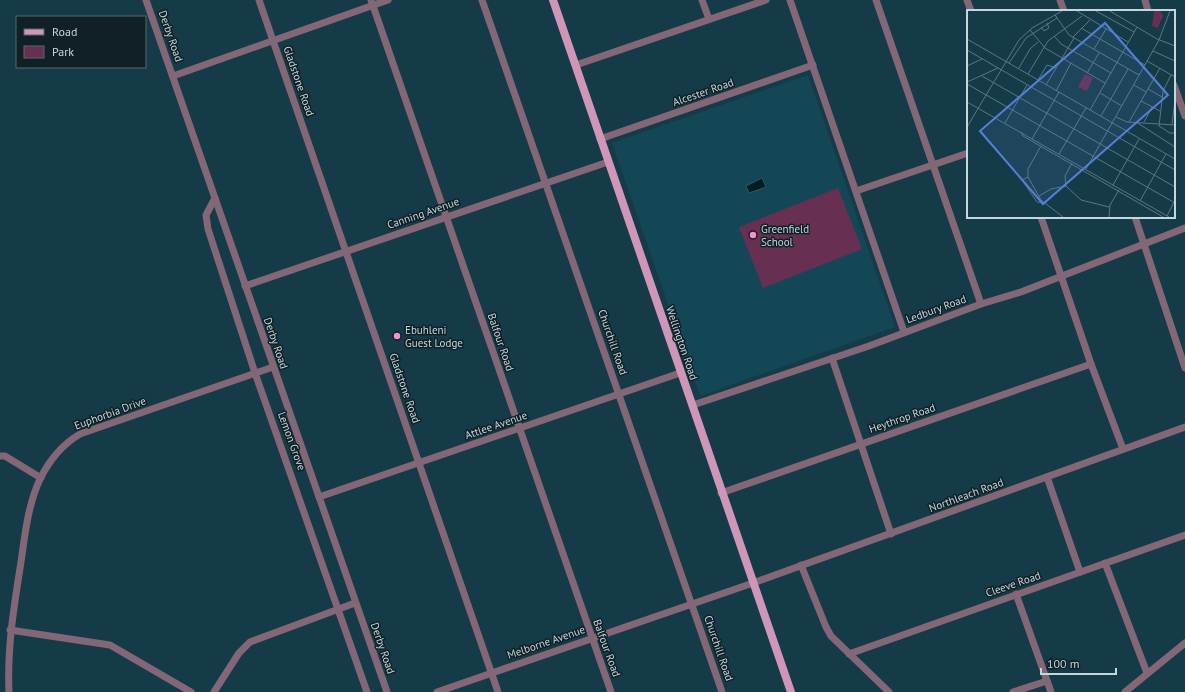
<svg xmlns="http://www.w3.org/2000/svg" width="1185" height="692" viewBox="0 0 1185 692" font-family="'PT Sans',sans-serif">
  <rect width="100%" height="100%" fill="#143b47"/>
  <polygon fill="#144756" points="808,75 895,327 700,396 612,143"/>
  <polygon fill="#673053" points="838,188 862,249 763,288 739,227"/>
  <polygon fill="#001d25" stroke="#3a555c" points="762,178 766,187 749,193 746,186"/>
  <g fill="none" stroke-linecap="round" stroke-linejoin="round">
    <g stroke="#836777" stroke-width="7">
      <polyline points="146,0 387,692"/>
      <polyline points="259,0 498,692"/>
      <polyline points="371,0 611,692"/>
      <polyline points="482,0 722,692"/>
      <polyline points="702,0 709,19"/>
      <polyline points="790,0 904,332"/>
      <polyline points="876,0 981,304"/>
      <polyline points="967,0 971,11"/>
      <polyline points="1060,0 1064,11"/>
      <polyline points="1145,0 1148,11"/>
      <polyline points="576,65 766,0"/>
      <polyline points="173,76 388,0"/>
      <polyline points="1174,85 1185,116"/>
      <polyline points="600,139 813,65"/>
      <polyline points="856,191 968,153"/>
      <polyline points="215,198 206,215 208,229 255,373 367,692"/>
      <polyline points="1041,217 1091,364 1123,449"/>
      <polyline points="1135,217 1185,368"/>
      <polyline points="245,286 608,162"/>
      <polyline points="832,358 891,534"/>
      <polyline points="693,405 869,346 981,304 1021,292 1185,228"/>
      <polyline points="0,456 5,456 41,478"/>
      <polyline points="1047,477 1080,572"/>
      <polyline points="721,493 1091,364"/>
      <polyline points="319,497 680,373"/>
      <polyline points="1105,563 1147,673"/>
      <polyline points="801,565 826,627 831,636 889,692"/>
      <polyline points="1016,594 1051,692"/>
      <polyline points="10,630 110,645 191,692"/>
      <polyline points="849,654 1185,535"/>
      <path d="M9,692C7,648 14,606 21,562C25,534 28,505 40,479C49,461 63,444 80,434L273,367"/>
      <polyline points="214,692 239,653 250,642 355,603"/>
      <polyline points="437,692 753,583 1185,427"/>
      <polyline points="1013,692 1047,681"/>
      <polyline points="1125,692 1185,643"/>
    </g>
    <polyline stroke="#d096b8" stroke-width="8" points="553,0 791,692"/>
  </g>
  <g fill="#f690cf" stroke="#102025" stroke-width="1.5">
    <circle cx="753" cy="235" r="4"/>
    <circle cx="397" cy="336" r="4"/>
  </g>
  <g text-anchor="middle" stroke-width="3" stroke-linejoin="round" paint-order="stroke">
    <g font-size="11" fill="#c3d7de" stroke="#102025">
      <text transform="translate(171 36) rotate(71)" y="4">Derby Road</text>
      <text transform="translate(299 81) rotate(71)" y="4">Gladstone Road</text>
      <text transform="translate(703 92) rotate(-19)" y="4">Alcester Road</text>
      <text transform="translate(423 213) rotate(-19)" y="4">Canning Avenue</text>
      <text transform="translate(936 309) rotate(-20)" y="4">Ledbury Road</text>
      <text transform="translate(501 342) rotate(71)" y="4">Balfour Road</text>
      <text transform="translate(613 342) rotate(71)" y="4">Churchill Road</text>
      <text transform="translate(276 343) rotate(71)" y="4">Derby Road</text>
      <text transform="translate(682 343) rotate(71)" y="4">Wellington Road</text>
      <text transform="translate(405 388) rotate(71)" y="4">Gladstone Road</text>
      <text transform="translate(110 413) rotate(-20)" y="4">Euphorbia Drive</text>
      <text transform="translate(902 418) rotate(-19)" y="4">Heythrop Road</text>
      <text transform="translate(496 425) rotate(-19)" y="4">Attlee Avenue</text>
      <text transform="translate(292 441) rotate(70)" y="4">Lemon Grove</text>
      <text transform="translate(966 495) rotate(-20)" y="4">Northleach Road</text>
      <text transform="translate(1013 584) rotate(-19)" y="4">Cleeve Road</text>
      <text transform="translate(546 642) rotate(-19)" y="4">Melborne Avenue</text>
      <text transform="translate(383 648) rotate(71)" y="4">Derby Road</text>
      <text transform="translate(607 648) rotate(70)" y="4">Balfour Road</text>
      <text transform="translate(719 648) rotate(71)" y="4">Churchill Road</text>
    </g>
    <g font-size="11" fill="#c3d7de" stroke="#102025" text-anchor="start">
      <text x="761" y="233">Greenfield<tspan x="761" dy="13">School</tspan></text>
      <text x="405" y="334">Ebuhleni<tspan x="405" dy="13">Guest Lodge</tspan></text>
    </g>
  </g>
  <g transform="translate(967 10)">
    <rect width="208" height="208" fill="#143b47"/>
    <path d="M187,1H193L196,5L191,18L185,16ZM118,64L126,68L120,81L111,77Z" fill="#673053"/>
    <path fill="none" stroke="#5a7983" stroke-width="1" d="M110,1L161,32M129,1L167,22M143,1L190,29L208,36M88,5L102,25L172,65M74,17L77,21L82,18L80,13M114,18L178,55M63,20L78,38L138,73M88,27L94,34L144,63M106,27L123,10M0,29L208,149M127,39L139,19M0,40L208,160M186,41L208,51M180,51L208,67M42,53L59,28L90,8M0,56L15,49M52,58L63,39L71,32M120,63L132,43M61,64L81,31L115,6M204,65L196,81L192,116L203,123H208M15,66L208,177M71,70L80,55L89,58M0,72L31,58M0,74L208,193M79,75L107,28M167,75L179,82M181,79L195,87M89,81L104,53M133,83L155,96M174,91L193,101M0,92L202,207M123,100L170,17M134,106L161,59M149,107L160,112L208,115M162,112L193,58M169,112L208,137M177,112L185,97M38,113L60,75M205,114L208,90M0,117L52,30L65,18L95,1M54,122L56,126L196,207M65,129L92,82M74,136L61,159V167L74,190L96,207M92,144L119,98M105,153L98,166L99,176L114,190L142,197M119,159L192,30L203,1M61,167L55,170L70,192L77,193M146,175L172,129M72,186L84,179L99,176M173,191L199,144M200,206L207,192M142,207L143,195L152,180"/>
    <path fill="#577eda" fill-opacity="0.15" stroke="#577eda" stroke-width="2" d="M138,13L201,85L76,194L13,121Z"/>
    <rect width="208" height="208" fill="none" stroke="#c3d7de" stroke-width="2"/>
  </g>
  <rect x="16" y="16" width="130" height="52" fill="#102025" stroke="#58696f"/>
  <rect x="24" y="29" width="20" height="6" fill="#d096b8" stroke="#58696f"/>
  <text x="52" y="36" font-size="12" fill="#c3d7de">Road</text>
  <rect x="24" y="46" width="20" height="12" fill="#673053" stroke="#58696f"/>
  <text x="52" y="56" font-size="12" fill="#c3d7de">Park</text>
  <path d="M1041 668v6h75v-6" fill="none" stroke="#c3d7de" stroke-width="2"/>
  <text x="1047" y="668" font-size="12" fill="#c3d7de" stroke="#102025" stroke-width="3" paint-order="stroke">100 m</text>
</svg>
